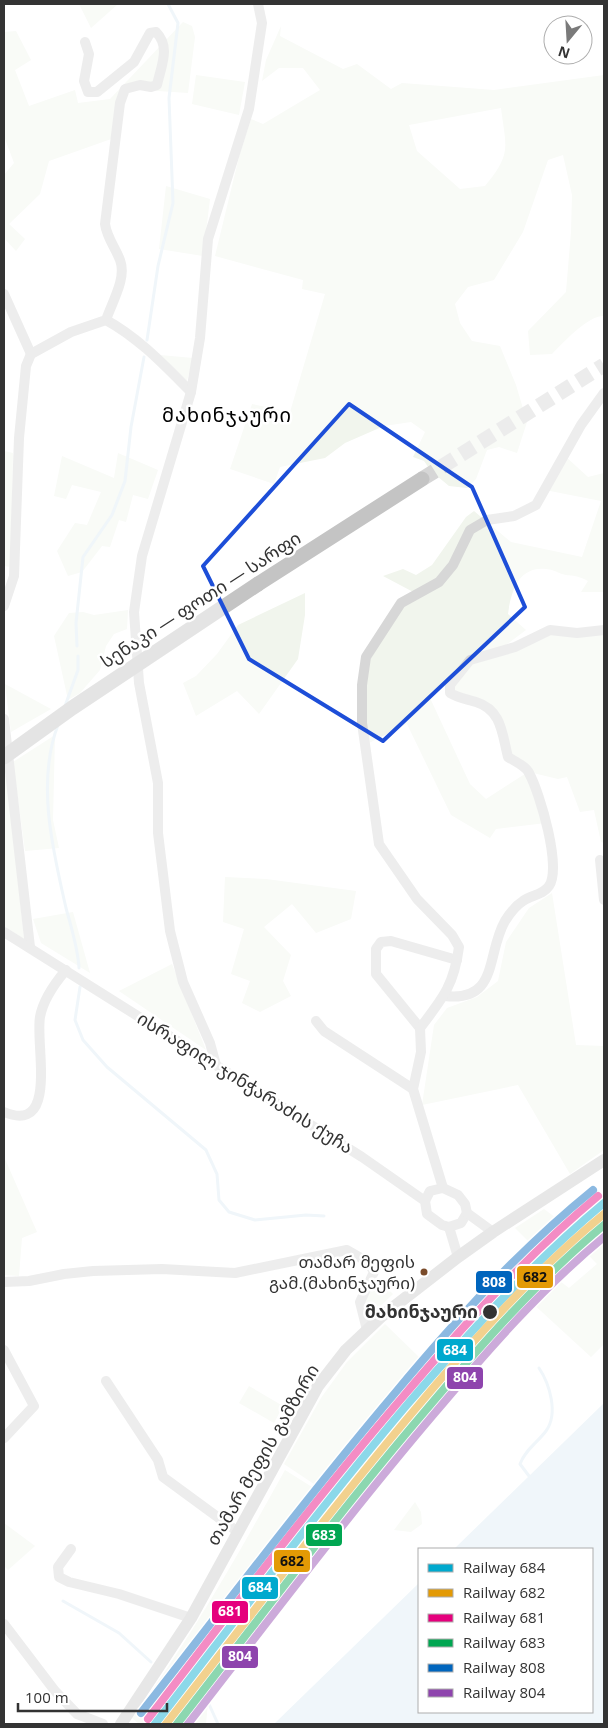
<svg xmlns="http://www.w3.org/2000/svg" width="608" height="1728" viewBox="0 0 608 1728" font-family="'Open Sans','Noto Sans Georgian',sans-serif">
  <rect width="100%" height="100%" fill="#fff"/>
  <g fill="#f1f5ed" fill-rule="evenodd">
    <polygon points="79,4 118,4 91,28"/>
    <polygon points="183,22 192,26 195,37 188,93 128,89 114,138 49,161 40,194 9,224 25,239 16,251 4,238 4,175 14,163 4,136 4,32 16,31 31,60 15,70 29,106 75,90 78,103 110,99"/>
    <path d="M281,26L280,36L343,69L357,64L391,89L402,83L494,90L604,75V316C588,315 563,343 552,354L530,355L528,331L566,292L571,232L572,195L563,155L548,160L523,232L494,280L468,287L455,304L460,323L472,341L500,346L516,385L527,422L517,453L499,447L487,450L476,479L467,488L449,486L431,471L424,461L413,457L425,432L411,422L384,426L345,443L325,458L280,467L274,484L230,469L252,404L290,412L325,294L302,289L303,280L215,256L239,157L251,119L263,124L320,90L303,68H279L262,81L266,60ZM501,108C506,148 512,153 485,186L460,189L417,151L409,125Z"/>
    <polygon points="196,75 245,82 239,115 192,104"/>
    <polygon points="166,186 210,199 203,256 159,249"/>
    <polygon points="160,355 193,358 187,381"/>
    <polygon points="4,451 13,453 11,567 4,566"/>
    <polygon points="118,453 158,470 148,499 133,495 126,522 119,520 110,547 102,546 82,572 68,576 57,551 75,523 87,525 101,492 72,485 66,499 54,496 62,456 114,478"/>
    <path d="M565,456L588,477L604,473V592H581L588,581C575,574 574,577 562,574C557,572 551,569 546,569C518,566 511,592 508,614L526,630L494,654L550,630H604V843L601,842L594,810L580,812L567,777L558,779L529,772L546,823L496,829L490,838L451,815L407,724L365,745L363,673L401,603L417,594L383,576L403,569L416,575L432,565L466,517L474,511L511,542L582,557L601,501L545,490ZM447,680L457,697L489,708L508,757L528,772L486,799L470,784L430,698Z"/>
    <polygon points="305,593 305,615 298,659 259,714 237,691 196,716 183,683 196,676 217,654 238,625"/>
    <polygon points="128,610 127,629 114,634 106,646 100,670 80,693 68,700 54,636 69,613 83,612 94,615"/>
    <polygon points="5,684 51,709 11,732"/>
    <polygon points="55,735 53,820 59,848 25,851 13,762"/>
    <polygon points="7,774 24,939 4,926 4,777"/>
    <polygon points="225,877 266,879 356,891 351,919 316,933 292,904 264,927 291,955 283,981 291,996 260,1012 242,1003 250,981 231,974 244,929 223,922"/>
    <polygon points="552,893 576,1045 604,1046 604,1150 570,1174 518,1085 422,1105 434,1025 447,1008 477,997 498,981 506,942 529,908"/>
    <polygon points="73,912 90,973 41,943 33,919"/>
    <polygon points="172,964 206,1050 119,991"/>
    <polygon points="5,1159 37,1232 22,1238 19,1276 4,1275"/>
    <polygon points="544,1209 556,1218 529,1242 515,1228"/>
    <polygon points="604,1211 604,1344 591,1357 517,1289 540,1266 569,1288 597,1264 572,1238"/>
    <polygon points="377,1278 393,1294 371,1315 363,1305"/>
    <polygon points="385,1324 424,1362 320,1488 284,1464 321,1398 347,1362"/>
    <polygon points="249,1386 283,1406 274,1423 239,1403"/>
    <path d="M285,1470L312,1487L205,1629L212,1634L143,1724H139L132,1718C190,1640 238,1555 285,1470Z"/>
    <polygon points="415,1502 421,1512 422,1524 411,1532 394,1530"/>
    <polygon points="4,1523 35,1546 8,1570 4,1566"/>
    <polygon points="188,1689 208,1702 206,1724 161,1724"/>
  </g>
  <polygon fill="#ddebf3" points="604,1403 604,1724 274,1724 419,1583 419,1712 592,1712 592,1549 454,1549"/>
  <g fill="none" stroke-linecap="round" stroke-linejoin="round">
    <g stroke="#ddebf3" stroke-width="3">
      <polyline points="147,340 158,266 173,203 169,98 178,23 168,4"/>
      <polyline points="77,646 76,623 83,557 112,515 125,481 131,427 144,357"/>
      <polyline points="65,706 78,670 78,656"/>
      <path d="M58,725C36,782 53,851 66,908C71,927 78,948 79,968"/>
      <polyline points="80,987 75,1020 83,1040 107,1067 206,1150 217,1174 219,1200 229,1212 255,1220 306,1215 324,1216"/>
      <path d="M529,1476L520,1464C525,1450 537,1443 546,1431C559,1413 549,1383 539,1368"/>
      <polyline points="63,1601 119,1633 151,1662"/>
      <polyline points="167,1673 177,1680"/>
      <polyline points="188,1689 208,1702 218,1724"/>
    </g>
    <polyline stroke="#d6d6d6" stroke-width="15" stroke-dasharray="15 8" stroke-linecap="butt" points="422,479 604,365"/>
    <g stroke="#d7d7d7" stroke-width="10">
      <polyline points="4,294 31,354"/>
      <path d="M106,320C139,338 165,366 191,392"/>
      <path d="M4,606L14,576L19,438L26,366L31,354L71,332L106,320C112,302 127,278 120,260C115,247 107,238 105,224L120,103L125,89L140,85L151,87L157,85C161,66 171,47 156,32L150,33L134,62L97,92H88L84,81L89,54L85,42"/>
      <polyline points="4,719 30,947"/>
      <polyline points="600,860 604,900"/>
      <polyline points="4,932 362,1157 425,1201 427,1214 442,1225 449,1227"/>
      <path d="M445,996C499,1002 486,954 505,921C510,913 515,906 523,901C531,895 543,895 549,886C562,868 540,793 529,773C526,766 514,761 508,757C502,734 502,710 476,702C467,699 458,698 450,693V685L470,660L515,647L550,630L577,633L604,630"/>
      <polyline points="316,1021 324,1031 413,1089"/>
      <polyline points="420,1028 376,974 376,949 381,942 391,941 457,960"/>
      <polyline points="216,1065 210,1043 183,982 170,931 158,833 158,783 139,683 134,612 142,556 191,392 200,338 208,239 249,109 262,23 258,4"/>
      <path d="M4,1112C59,1135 35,1045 40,1017C43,1000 55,983 66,970"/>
      <polyline points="425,1201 430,1191 443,1188"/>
      <polyline points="449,1227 458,1257"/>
      <polyline points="449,1227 461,1223 467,1213"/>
      <path d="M493,1232L467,1213L465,1204L458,1195L443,1188L413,1089L421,1052L420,1028C443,998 454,985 459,947L452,935L417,899L379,844L362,723V685L366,657L401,603L439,582L453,565L470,530L487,520L514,516L536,505L581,425L604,393"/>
      <polyline points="4,1282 29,1281 64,1274 93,1271 162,1269 235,1273 347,1250 368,1262 374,1272 360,1302 367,1330"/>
      <polyline points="106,1381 158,1460 163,1477 238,1532"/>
      <polyline points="4,1438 34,1406 4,1350"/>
      <polyline points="71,1549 58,1567 59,1577 69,1582 119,1594 191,1618"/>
      <polyline points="4,1624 55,1691 77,1714 103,1724"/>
    </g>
    <polyline stroke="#cacaca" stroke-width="12" points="121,1724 191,1618 318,1386 346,1350 382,1316 458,1257 493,1232 604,1160"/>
    <polyline stroke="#c4c4c4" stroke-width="15" points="258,584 422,479"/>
    <polyline stroke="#c4c4c4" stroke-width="15" points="4,757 72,708 258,584"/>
    <g stroke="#fff" stroke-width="11">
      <path id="rail-1" d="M155,1724C238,1617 319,1509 406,1406C468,1334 531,1264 604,1203"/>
    </g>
    <g stroke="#fff" stroke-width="11">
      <path id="rail-2" d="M166,1724C249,1618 330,1510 417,1407C475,1338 535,1271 604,1214"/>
    </g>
    <g stroke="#fff" stroke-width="11">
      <path id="rail-3" d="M148,1719C231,1611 313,1502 401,1399C462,1327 525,1257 598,1196"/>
    </g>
    <g stroke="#fff" stroke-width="11">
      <path id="rail-4" d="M177,1724C259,1619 339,1512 426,1410C481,1345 538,1280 604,1225"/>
    </g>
    <g stroke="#fff" stroke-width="11">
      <path id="rail-5" d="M141,1713C225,1606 307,1497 395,1393C456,1320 519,1250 593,1190"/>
    </g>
    <g stroke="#fff" stroke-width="11">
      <path id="rail-6" d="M188,1724C269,1620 349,1514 434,1414C487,1351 541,1289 604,1237"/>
    </g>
    <use href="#rail-1" stroke="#00a9ce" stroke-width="8"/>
    <use href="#rail-2" stroke="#e39a05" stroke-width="8"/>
    <use href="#rail-3" stroke="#e5007d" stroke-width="8"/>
    <use href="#rail-4" stroke="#00a651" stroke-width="8"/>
    <use href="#rail-5" stroke="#0065bd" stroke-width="8"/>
    <use href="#rail-6" stroke="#8e44ad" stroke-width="8"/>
  </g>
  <path d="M0 0H608V1728H0ZM349,404L472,487L525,607L383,741L249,659L203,566Z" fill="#fff" fill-opacity=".55" fill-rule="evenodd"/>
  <path fill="none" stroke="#1d4ed8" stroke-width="4" stroke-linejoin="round" d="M349,404L472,487L525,607L383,741L249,659L203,566Z"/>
  <circle fill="#7a4b2a" stroke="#fff" stroke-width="2" cx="424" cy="1272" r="4.5"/>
  <circle fill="#333" stroke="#fff" stroke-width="2" cx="490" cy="1312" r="8"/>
  <g text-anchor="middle" stroke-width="5" stroke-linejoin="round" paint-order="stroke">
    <g font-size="17" fill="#333" stroke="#fff" text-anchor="end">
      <text x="415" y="1268">თამარ მეფის<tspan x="415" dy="21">გამ.(მახინჯაური)</tspan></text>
    </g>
    <g font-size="18" fill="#333" stroke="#fff">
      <text transform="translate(201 600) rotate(-33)" y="6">სენაკი — ფოთი — სარფი</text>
      <text transform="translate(245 1083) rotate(32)" y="6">ისრაფილ ჯინჭარაძის ქუჩა</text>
      <text transform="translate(263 1455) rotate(-60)" y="6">თამარ მეფის გამზირი</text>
    </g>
    <g font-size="18" font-weight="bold" fill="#333" stroke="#fff" text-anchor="end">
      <text x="478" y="1318">მახინჯაური</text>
    </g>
    <g font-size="20" letter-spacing="1" fill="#000" stroke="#fff">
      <text x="227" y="422">მახინჯაური</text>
    </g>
  </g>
  <g stroke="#fff" stroke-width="2">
    <rect x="516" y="1265" width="38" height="24" rx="5" fill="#e39a05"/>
    <rect x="475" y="1270" width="38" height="24" rx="5" fill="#0065bd"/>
    <rect x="436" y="1338" width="38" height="24" rx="5" fill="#00a9ce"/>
    <rect x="446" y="1366" width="38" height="24" rx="5" fill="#8e44ad"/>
    <rect x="305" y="1523" width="38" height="24" rx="5" fill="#00a651"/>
    <rect x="273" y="1549" width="38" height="24" rx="5" fill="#e39a05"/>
    <rect x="241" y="1576" width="38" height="24" rx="5" fill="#00a9ce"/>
    <rect x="211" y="1600" width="38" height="24" rx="5" fill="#e5007d"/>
    <rect x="221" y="1645" width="38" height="24" rx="5" fill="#8e44ad"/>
  </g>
  <g font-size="14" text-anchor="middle" font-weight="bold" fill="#fff">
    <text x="494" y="1287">808</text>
    <text x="455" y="1355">684</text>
    <text x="465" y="1382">804</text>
    <text x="324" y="1540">683</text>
    <text x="260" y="1592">684</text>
    <text x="230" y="1616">681</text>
    <text x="240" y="1661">804</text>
  </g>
  <g font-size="14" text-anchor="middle" font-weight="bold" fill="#111">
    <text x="535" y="1282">682</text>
    <text x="292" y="1566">682</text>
  </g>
  <rect width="608" height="1728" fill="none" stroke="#333333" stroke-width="10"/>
  <rect x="418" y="1548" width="175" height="165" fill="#ffffff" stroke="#adadad"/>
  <rect x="428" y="1564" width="25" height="8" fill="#00a9ce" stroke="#adadad"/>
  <text x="463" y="1573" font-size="15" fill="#333333">Railway 684</text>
  <rect x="428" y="1589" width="25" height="8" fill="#e39a05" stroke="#adadad"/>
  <text x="463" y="1598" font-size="15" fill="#333333">Railway 682</text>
  <rect x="428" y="1614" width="25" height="8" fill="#e5007d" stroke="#adadad"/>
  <text x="463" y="1623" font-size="15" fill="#333333">Railway 681</text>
  <rect x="428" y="1639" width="25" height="8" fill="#00a651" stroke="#adadad"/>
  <text x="463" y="1648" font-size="15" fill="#333333">Railway 683</text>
  <rect x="428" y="1664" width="25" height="8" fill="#0065bd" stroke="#adadad"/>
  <text x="463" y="1673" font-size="15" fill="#333333">Railway 808</text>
  <rect x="428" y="1689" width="25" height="8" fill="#8e44ad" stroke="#adadad"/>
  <text x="463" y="1698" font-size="15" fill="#333333">Railway 804</text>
  <g transform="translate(568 40) rotate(198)"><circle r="24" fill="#ffffff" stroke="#adadad"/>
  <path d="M0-4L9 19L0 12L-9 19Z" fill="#7a7a7a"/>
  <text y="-8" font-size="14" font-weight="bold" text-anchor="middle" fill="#333333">N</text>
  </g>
  <path d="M18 1703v8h149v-8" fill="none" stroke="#333333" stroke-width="2.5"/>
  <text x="25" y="1703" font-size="15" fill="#333333" stroke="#ffffff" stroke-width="4" paint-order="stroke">100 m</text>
</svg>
